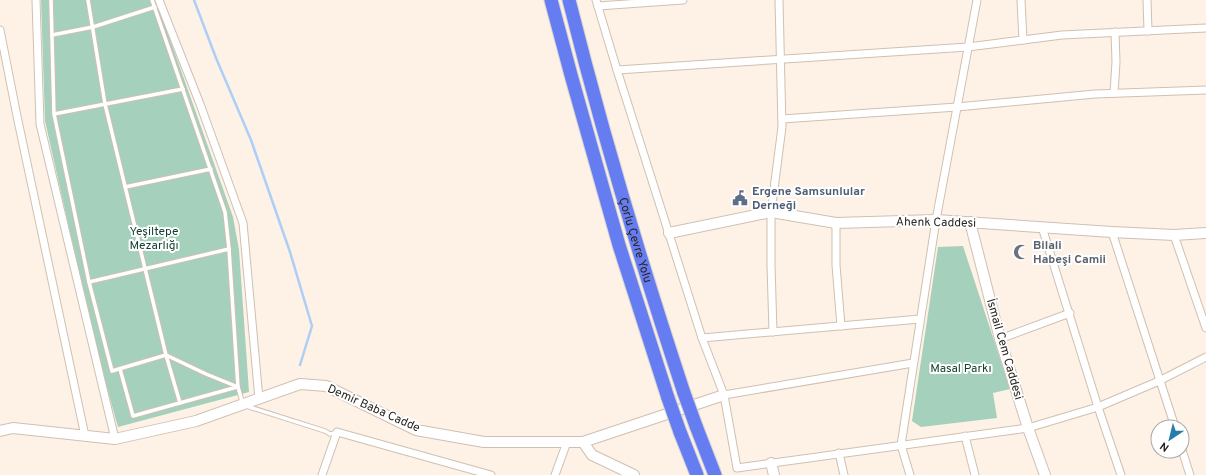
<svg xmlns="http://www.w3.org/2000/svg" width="1206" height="475" viewBox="0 0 1206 475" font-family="Overpass,sans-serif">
  <rect width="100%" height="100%" fill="#fef1e6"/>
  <g fill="#a5d0bc">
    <polygon points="41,0 156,0 233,217 239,250 249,392 118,427 97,352 45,121"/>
    <polygon points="963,246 1010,389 993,393 997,418 921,427 912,421 938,247"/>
  </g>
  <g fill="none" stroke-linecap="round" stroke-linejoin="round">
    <polyline stroke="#accef7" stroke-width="2.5" points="194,0 216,58 251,140 290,252 312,326 300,365"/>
    <g stroke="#cfc0b2" stroke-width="5.5">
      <g id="lane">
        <polyline points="51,0 54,114 89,282 112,371 166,355 206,374 238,387"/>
        <polyline points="88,0 105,104 166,355 180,403"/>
        <polyline points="152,0 225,212 229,249 238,387 243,405 325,431 330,434 336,433"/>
        <polyline points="52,35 93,27 155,7"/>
        <polyline points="54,114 183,89"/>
        <polyline points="125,187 211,169"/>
        <polyline points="89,282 229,249"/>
        <polyline points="120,369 133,416 237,387"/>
      </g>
    </g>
    <g stroke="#cfc0b2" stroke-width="9">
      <g id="street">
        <polyline points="36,0 40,124 115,439"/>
        <polyline points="159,0 200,104 243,223 259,399"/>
        <polyline points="596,0 617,70 702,338 724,395 737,468 1028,428 1098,407 1159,381 1206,357"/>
        <polyline points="1021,0 1023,40"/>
        <polyline points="1147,0 1148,31"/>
        <polyline points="598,6 683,0"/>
        <polyline points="0,30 17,116 85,436"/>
        <polyline points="617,70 968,47 1062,35 1206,28"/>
        <polyline points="1114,93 1116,62 1115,32"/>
        <polyline points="782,119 957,107 1095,94 1206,90"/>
        <polyline points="836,223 836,265 841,326"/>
        <polyline points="1042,227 1098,407 1121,475"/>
        <polyline points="1112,232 1175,427"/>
        <polyline points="1174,235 1206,328"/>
        <polyline points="773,332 771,265 771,212 782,127 779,0"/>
        <polyline points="702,338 920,319"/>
        <polyline points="1000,339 1070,313"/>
        <polyline points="724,395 913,363"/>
        <polyline points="965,436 975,475"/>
        <polyline points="1182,450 1190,475"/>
        <polyline points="839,453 844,475"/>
        <polyline points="322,475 337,432 491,475"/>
        <polyline points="555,475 567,442"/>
        <polyline points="910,475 901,445 936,220 977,0"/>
      </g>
    </g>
    <g stroke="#cfc0b2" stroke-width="12">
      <g id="secondary">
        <polyline points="970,222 1000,339 1028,428 1045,475"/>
        <polyline points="669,233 771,212 836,223 936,220 1112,232 1174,235 1206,233"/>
        <polyline points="0,431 13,428 115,439 196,421 300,384 326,386 416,430 484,442 583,442 724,395"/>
        <polyline points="583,442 592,455 634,475"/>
        <polyline points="771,463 774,475"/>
      </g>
    </g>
    <g stroke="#d4d3d2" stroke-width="15">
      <g id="highway">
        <polyline points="551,0 571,75 619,245 668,398"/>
        <path id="s1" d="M569,0C602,132 641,263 684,393"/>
        <polyline points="696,426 715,475"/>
        <polyline points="680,432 697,475"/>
      </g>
    </g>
    <use href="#lane" stroke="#fff" stroke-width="3.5"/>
    <use href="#street" stroke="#fff" stroke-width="7"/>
    <use href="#secondary" stroke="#fff" stroke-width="10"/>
    <use href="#highway" stroke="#667df2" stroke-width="13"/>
    <g stroke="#d4d3d2" stroke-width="15" stroke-linecap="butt">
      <g id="highway-bridge">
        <polyline points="684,393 696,426"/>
        <polyline points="668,398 680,432"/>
      </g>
    </g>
    <use href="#highway-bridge" stroke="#667df2" stroke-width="13"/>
  </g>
  <defs>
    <g id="civic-bare" transform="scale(1.2)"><path d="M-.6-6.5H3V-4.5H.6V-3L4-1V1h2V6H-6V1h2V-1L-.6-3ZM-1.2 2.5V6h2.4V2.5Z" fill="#5c6f8a" stroke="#fff" stroke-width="2.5" paint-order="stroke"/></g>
    <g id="mosque-bare" transform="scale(1.2)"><path d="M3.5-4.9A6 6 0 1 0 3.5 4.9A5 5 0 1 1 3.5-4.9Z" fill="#6b7280" stroke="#fff" stroke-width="2.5" paint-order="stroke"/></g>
  </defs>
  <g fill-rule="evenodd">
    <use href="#civic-bare" x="740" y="198"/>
    <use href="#mosque-bare" x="1021" y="252"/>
  </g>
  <g text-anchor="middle" stroke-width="4" stroke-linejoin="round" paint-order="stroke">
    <g font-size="12" font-weight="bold" fill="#4e5e75" stroke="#fff" text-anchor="start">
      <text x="752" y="195">Ergene Samsunlular<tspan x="752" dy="14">Derneği</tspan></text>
    </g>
    <g font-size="12" fill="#29241e" stroke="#fff">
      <text transform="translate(936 222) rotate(1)" y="4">Ahenk Caddesi</text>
      <text dy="4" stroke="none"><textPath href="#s1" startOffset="249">Çorlu Çevre Yolu</textPath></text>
      <text transform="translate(1005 349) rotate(74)" y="4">İsmail Cem Caddesi</text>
      <text transform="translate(374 408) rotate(24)" y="4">Demir Baba Cadde</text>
    </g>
    <g font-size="12" fill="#134130" stroke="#fff">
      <text x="154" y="235">Yeşiltepe<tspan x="154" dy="14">Mezarlığı</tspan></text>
      <text x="961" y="372">Masal Parkı</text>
    </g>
    <g font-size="12" font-weight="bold" fill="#5b616d" stroke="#fff" text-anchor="start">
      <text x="1033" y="249">Bilali<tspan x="1033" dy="14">Habeşi Camii</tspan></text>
    </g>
  </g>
  <g transform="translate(1170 439) rotate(215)"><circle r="19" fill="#ffffff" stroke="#a9a7a5"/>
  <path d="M0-3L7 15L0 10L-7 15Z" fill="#257dac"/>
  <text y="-6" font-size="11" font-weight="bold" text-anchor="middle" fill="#29241e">N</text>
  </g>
</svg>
